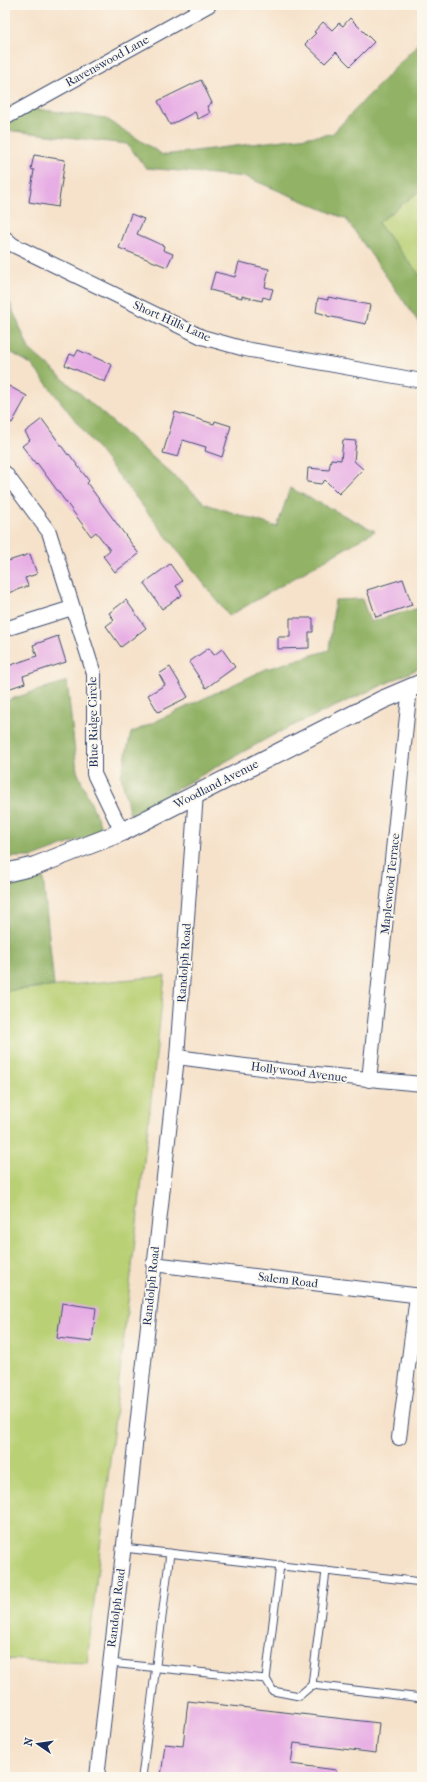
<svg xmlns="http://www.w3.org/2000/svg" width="427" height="1782" viewBox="0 0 427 1782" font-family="'IM FELL French Canon',serif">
  <rect width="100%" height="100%" fill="#fbf7ec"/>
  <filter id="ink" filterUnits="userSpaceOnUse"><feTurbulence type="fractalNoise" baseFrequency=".025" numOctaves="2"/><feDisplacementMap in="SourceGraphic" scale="8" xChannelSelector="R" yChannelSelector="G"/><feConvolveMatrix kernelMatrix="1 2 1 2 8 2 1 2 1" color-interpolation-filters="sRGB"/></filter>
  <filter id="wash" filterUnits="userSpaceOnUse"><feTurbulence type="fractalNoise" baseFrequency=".012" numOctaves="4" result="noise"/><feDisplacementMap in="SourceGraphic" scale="16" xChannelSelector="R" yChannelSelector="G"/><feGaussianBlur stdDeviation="0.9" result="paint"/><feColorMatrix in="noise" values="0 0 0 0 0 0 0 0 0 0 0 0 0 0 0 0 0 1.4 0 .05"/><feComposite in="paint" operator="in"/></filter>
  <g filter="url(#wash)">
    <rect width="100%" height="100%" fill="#f6e2ca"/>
    <g fill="#b9d075" stroke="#6a806a">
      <polygon points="422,189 422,287 378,223"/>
      <polygon points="165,976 87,1663 5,1659 5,991"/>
    </g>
    <g fill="#92b266" stroke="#567062">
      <polygon points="422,28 422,189 378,223 422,278 422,327 346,219 246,177 146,168 127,144 5,130 5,105 105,118 163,155 332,134 417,45"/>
      <polygon points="5,301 9,301 29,349 206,504 277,527 290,488 375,531 229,616 31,364 5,349"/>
      <polygon points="362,599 370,622 422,607 422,667 277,733 130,815 121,776 131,733 266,669 329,650 335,600"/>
      <polygon points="67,681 77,771 103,831 33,857 5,857 5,701"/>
      <polygon points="43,877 54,986 5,991 5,885"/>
    </g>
    <g id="blocks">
      <g fill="#e7ade5">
        <polygon points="350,18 374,42 350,66 336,52 325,63 305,44 316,33 314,32 323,22 332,30 339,23 343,26"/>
        <polygon points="201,80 212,103 207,106 210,113 198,119 195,112 170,125 158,101"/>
        <polygon points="34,155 65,160 58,207 29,202 34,170 31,169"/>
        <polygon points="131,214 144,219 137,234 164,246 163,250 173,254 167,267 119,248"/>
        <polygon points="239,262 269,269 265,287 273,289 270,299 263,297 262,301 242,296 242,298 210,290 215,272 235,277"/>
        <polygon points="328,297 370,305 366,324 327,316 327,315 316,312 318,298 328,300"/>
        <polygon points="78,350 112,365 105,382 65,365 70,354 75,356"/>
        <polygon points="5,384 27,396 12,423 5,419"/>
        <polygon points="175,412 214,424 215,421 231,426 222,457 205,451 206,447 183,440 178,457 163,453"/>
        <polygon points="42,419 68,455 69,454 89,481 87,483 139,554 115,572 103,556 110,550 96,532 91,536 37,463 36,464 22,446 30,440 25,432"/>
        <polygon points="343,440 356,441 354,461 363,469 339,494 325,480 321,484 307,482 308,468 329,470 331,459 341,460"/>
        <polygon points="30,554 37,574 25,578 28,586 5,594 5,562"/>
        <polygon points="170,564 182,581 176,586 182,595 162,609 144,583"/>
        <polygon points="403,579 412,605 376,617 367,590"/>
        <polygon points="126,600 146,628 121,647 106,626 114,620 109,613"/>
        <polygon points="290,618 313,618 313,632 309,632 309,648 278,649 278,637 290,637"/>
        <polygon points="58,636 66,662 23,676 25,683 5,690 5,667 37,656 33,645"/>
        <polygon points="209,648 214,655 222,649 235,667 206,688 189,662"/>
        <polygon points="170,667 188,697 158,712 148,695 165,685 159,674"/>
        <polygon points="62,1303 96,1308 92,1342 57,1338"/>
        <polygon points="188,1701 379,1723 376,1753 294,1743 291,1764 336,1770 336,1777 161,1777 165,1744 183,1746"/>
      </g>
    </g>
  </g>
  <g filter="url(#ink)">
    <use href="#blocks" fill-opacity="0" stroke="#3c4a6e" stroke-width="1"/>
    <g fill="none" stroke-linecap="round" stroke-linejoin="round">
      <g stroke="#3c4a6e" stroke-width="9">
        <g id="service">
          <polyline points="124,1548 422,1582"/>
          <polyline points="110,1663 266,1679 273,1691 299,1696 312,1685 422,1698"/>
          <polyline points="266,1679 280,1565"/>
          <polyline points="312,1685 326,1571"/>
          <polyline points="142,1777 170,1553"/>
        </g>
      </g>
      <g stroke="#3c4a6e" stroke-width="16">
        <g id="minor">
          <polyline points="5,118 209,5"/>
          <polyline points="5,238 13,245 202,337 245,349 422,381"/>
          <polyline points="5,473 49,532 94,674 94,774 122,832"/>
          <polyline points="5,629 72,608"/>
          <polyline points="177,1057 284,1071 422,1084"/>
          <polyline points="369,1080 410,687"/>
          <polyline points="153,1264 422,1296"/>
          <polyline points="399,1438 417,1296"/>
          <polyline points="97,1777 128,1510 177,1057 196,793"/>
        </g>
      </g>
      <g stroke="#3c4a6e" stroke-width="20">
        <polyline id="tertiary" points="5,873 35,866 122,832 382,700 422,683"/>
      </g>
      <use href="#service" stroke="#fff" stroke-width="7"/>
      <use href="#minor" stroke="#fff" stroke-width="14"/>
      <use href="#tertiary" stroke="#fff" stroke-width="18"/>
    </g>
  </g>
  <g text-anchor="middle" stroke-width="3.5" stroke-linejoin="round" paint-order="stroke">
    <g font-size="12" fill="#1b2f5e" stroke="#fbf7ec">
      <text transform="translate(107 61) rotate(-29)" y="4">Ravenswood Lane</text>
      <text transform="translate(172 321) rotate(24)" y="4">Short Hills Lane</text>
      <text transform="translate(93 722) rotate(-91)" y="4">Blue Ridge Circle</text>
      <text transform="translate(216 784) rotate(-27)" y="4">Woodland Avenue</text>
      <text transform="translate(390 884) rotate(-84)" y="4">Maplewood Terrace</text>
      <text transform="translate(184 963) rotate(-86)" y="4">Randolph Road</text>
      <text transform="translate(299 1072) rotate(7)" y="4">Hollywood Avenue</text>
      <text transform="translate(288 1280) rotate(7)" y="4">Salem Road</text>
      <text transform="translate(151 1286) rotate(-84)" y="4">Randolph Road</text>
      <text transform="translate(116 1608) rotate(-83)" y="4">Randolph Road</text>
    </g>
  </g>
  <rect width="427" height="1782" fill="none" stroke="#fbf7ec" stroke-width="20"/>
  <g transform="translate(38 1744) rotate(283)" stroke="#fbf7ec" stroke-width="3" paint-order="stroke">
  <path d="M0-3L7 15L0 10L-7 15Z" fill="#1b2f5e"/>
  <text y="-6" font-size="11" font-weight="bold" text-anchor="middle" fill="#1b2f5e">N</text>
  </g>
</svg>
